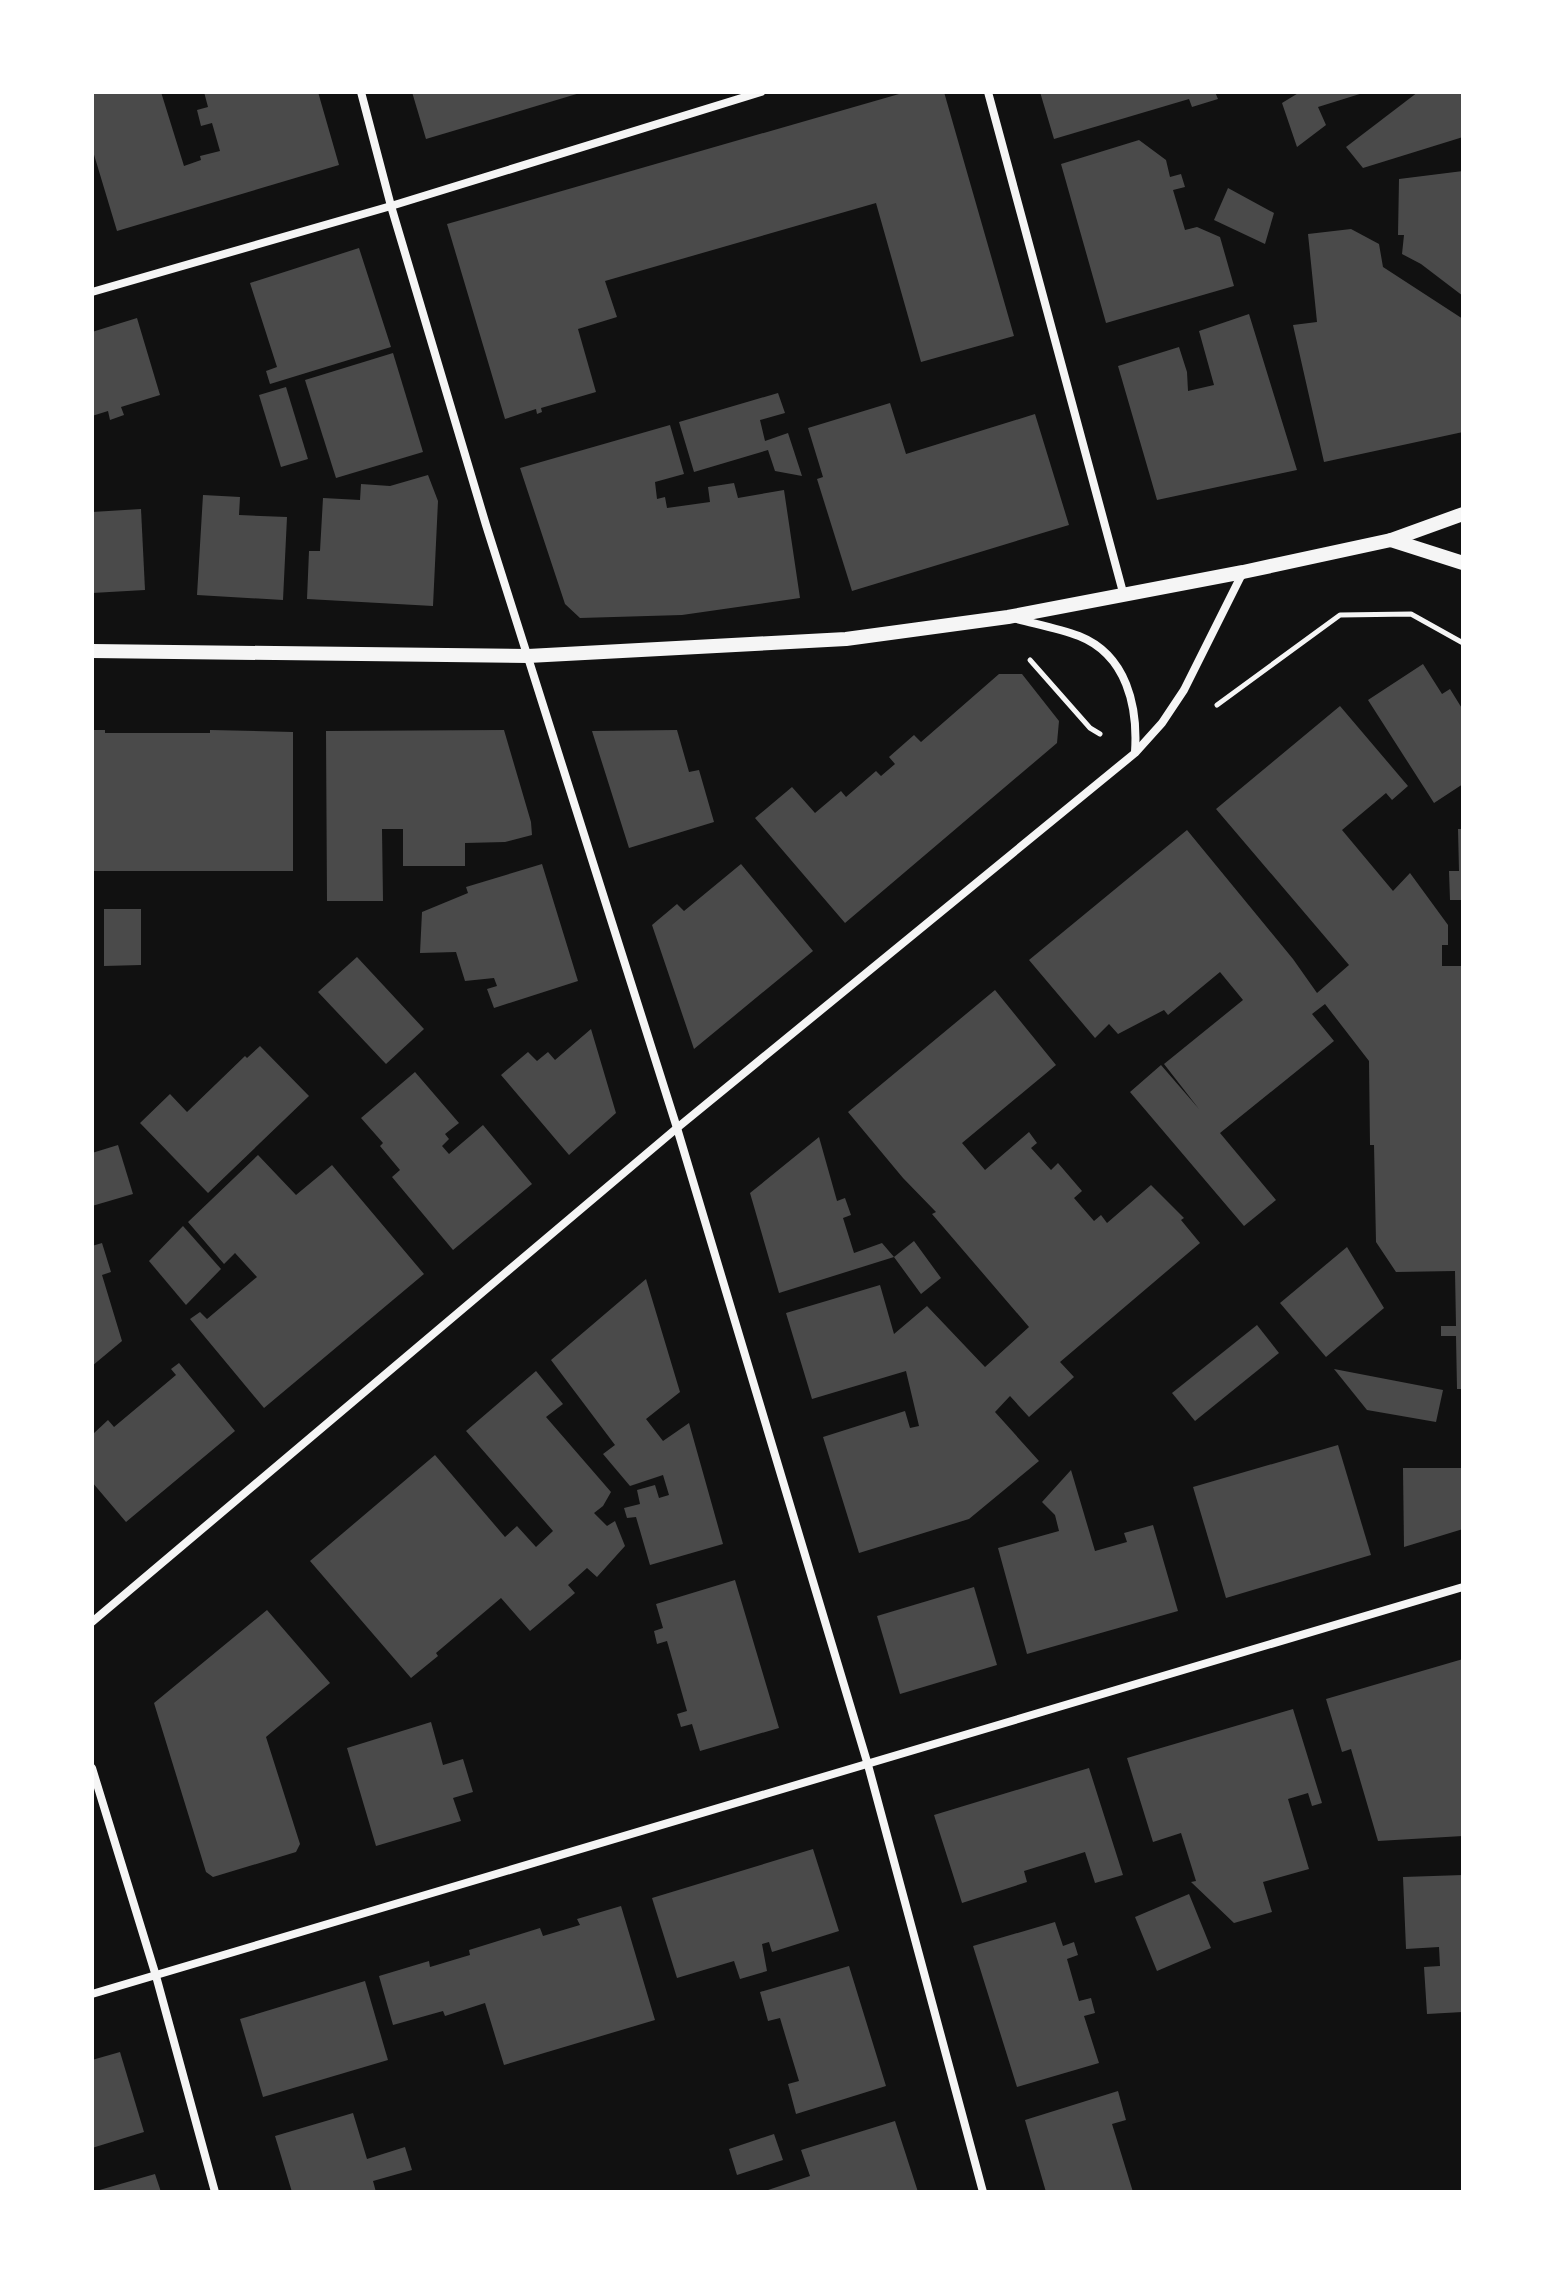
<svg xmlns="http://www.w3.org/2000/svg" width="1555" height="2284" viewBox="0 0 1555 2284" font-family="Figtree,sans-serif">
  <rect width="100%" height="100%" fill="#111"/>
  <g fill="#4a4a4a">
    <polygon points="92,92 161,92 184,166 201,160 200,156 220,151 212,123 201,126 197,110 208,107 204,92 318,92 339,165 117,231 92,148"/>
    <polygon points="412,92 580,92 580,93 426,139"/>
    <polygon points="906,92 944,92 1014,336 921,362 876,203 605,281 617,317 578,329 596,392 541,408 542,412 537,414 536,409 505,419 447,224"/>
    <polygon points="1040,92 1215,92 1218,99 1192,107 1189,99 1054,139"/>
    <polygon points="1300,92 1363,92 1363,93 1318,107 1326,125 1297,147 1282,103"/>
    <polygon points="1418,92 1463,92 1463,137 1363,168 1346,147"/>
    <polygon points="1139,140 1166,160 1170,177 1181,174 1185,187 1173,190 1185,230 1197,227 1220,237 1234,286 1106,323 1061,164"/>
    <polygon points="1463,171 1463,296 1421,264 1402,254 1404,235 1398,235 1399,179"/>
    <polygon points="1228,188 1274,213 1265,244 1214,220"/>
    <polygon points="1351,229 1379,244 1383,267 1463,319 1463,432 1324,462 1293,325 1317,322 1308,234"/>
    <polygon points="359,248 391,347 270,384 266,371 277,367 250,283"/>
    <polygon points="1249,314 1297,470 1157,500 1118,366 1179,347 1187,372 1188,391 1214,385 1199,331"/>
    <polygon points="137,318 160,395 121,407 124,415 110,420 108,411 92,416 92,332"/>
    <polygon points="393,353 423,452 336,478 305,380"/>
    <polygon points="286,387 308,459 281,467 259,395"/>
    <polygon points="778,393 785,413 760,420 765,441 788,433 802,476 775,471 768,450 694,472 679,422"/>
    <polygon points="890,403 906,454 1035,414 1069,525 852,591 817,479 823,477 808,428"/>
    <polygon points="670,425 684,474 655,482 657,499 665,497 667,508 710,502 708,487 734,483 738,498 784,490 800,598 682,615 580,618 565,604 520,468"/>
    <polygon points="428,475 438,501 433,606 307,599 309,551 320,551 323,498 360,500 361,484 390,486"/>
    <polygon points="203,495 240,497 239,515 287,517 283,600 197,595"/>
    <polygon points="141,509 145,590 92,593 92,512"/>
    <polygon points="1423,664 1442,694 1450,689 1463,710 1463,784 1434,803 1368,700"/>
    <polygon points="999,674 1022,674 1059,721 1057,743 845,923 755,818 792,787 815,813 841,791 846,797 876,771 881,776 895,764 889,757 914,735 921,742"/>
    <polygon points="1340,706 1408,786 1392,800 1386,793 1342,830 1393,891 1410,873 1448,925 1448,945 1442,945 1442,966 1463,966 1463,1389 1457,1389 1456,1336 1441,1336 1441,1326 1456,1326 1455,1271 1396,1272 1376,1242 1374,1145 1370,1145 1369,1061 1325,1004 1312,1014 1334,1041 1220,1133 1276,1200 1244,1226 1130,1092 1161,1065 1199,1109 1164,1064 1243,1000 1220,972 1168,1015 1164,1010 1118,1034 1109,1024 1095,1038 1029,960 1187,830 1293,959 1317,993 1349,965 1216,809"/>
    <polygon points="92,730 105,730 105,733 210,733 210,730 293,732 293,871 92,871"/>
    <polygon points="504,730 531,822 532,835 505,842 465,843 465,866 403,866 403,829 382,829 383,901 327,901 326,731"/>
    <polygon points="677,730 689,772 699,770 714,822 629,848 592,731"/>
    <polygon points="1458,829 1463,829 1463,900 1450,900 1449,871 1459,871"/>
    <polygon points="542,864 578,981 494,1008 487,989 497,986 494,978 465,981 456,952 420,953 422,912 468,893 466,887"/>
    <polygon points="741,864 813,951 694,1049 652,925 677,904 684,911"/>
    <polygon points="104,909 141,909 141,965 104,966"/>
    <polygon points="357,957 424,1029 386,1064 318,992"/>
    <polygon points="995,990 1056,1065 962,1143 985,1170 1029,1132 1037,1143 1031,1148 1051,1170 1058,1163 1082,1191 1074,1198 1094,1221 1101,1215 1107,1223 1151,1185 1184,1218 1181,1220 1200,1243 1060,1362 1074,1377 1029,1417 1010,1396 995,1412 1039,1461 969,1519 859,1553 823,1437 905,1411 910,1428 919,1426 906,1371 812,1399 786,1313 880,1285 894,1334 927,1306 985,1367 1029,1327 932,1214 936,1212 903,1178 848,1112"/>
    <polygon points="591,1029 616,1113 569,1155 501,1075 528,1052 537,1061 548,1052 555,1060"/>
    <polygon points="260,1046 309,1096 208,1193 140,1123 170,1094 187,1112 245,1056 247,1058"/>
    <polygon points="415,1072 459,1123 445,1134 449,1139 442,1146 449,1154 483,1125 532,1184 453,1250 392,1177 400,1170 380,1146 383,1143 361,1118"/>
    <polygon points="819,1137 837,1201 845,1198 851,1215 843,1218 854,1253 882,1243 894,1257 914,1241 941,1278 921,1294 894,1257 779,1293 750,1193"/>
    <polygon points="118,1145 133,1194 92,1206 92,1153"/>
    <polygon points="258,1155 296,1195 332,1165 424,1274 264,1408 190,1319 200,1312 207,1319 257,1277 235,1253 224,1264 188,1222"/>
    <polygon points="183,1226 221,1269 186,1305 149,1261"/>
    <polygon points="102,1243 111,1272 102,1275 122,1341 92,1366 92,1246"/>
    <polygon points="1347,1247 1384,1308 1326,1357 1280,1303"/>
    <polygon points="646,1279 680,1392 646,1419 663,1441 689,1423 723,1544 650,1565 636,1517 627,1518 624,1508 640,1504 637,1490 655,1485 659,1498 669,1495 663,1475 630,1486 603,1454 615,1445 551,1360"/>
    <polygon points="1257,1325 1279,1353 1195,1421 1172,1393"/>
    <polygon points="179,1363 235,1431 126,1522 92,1482 92,1435 108,1420 114,1427 176,1375 171,1369"/>
    <polygon points="1334,1369 1443,1390 1436,1422 1367,1410"/>
    <polygon points="536,1371 563,1404 546,1417 611,1492 603,1506 594,1513 607,1526 615,1521 625,1546 597,1577 587,1568 568,1585 575,1593 530,1631 501,1598 436,1653 438,1656 411,1678 310,1561 435,1455 505,1537 517,1526 536,1547 553,1531 466,1431"/>
    <polygon points="1338,1445 1371,1555 1226,1598 1193,1487"/>
    <polygon points="1403,1468 1463,1468 1463,1529 1404,1547"/>
    <polygon points="1071,1470 1095,1551 1127,1542 1124,1533 1153,1525 1178,1611 1027,1654 998,1548 1059,1531 1055,1515 1042,1502"/>
    <polygon points="735,1580 779,1728 700,1751 692,1724 681,1727 677,1714 687,1711 667,1641 657,1644 654,1631 663,1628 656,1604"/>
    <polygon points="974,1587 997,1665 900,1694 877,1616"/>
    <polygon points="267,1610 330,1683 266,1737 300,1844 296,1852 213,1877 206,1872 154,1703"/>
    <polygon points="1463,1659 1463,1836 1378,1841 1351,1749 1342,1752 1326,1699"/>
    <polygon points="1293,1709 1322,1803 1312,1806 1308,1793 1288,1799 1309,1869 1263,1882 1272,1912 1234,1923 1191,1882 1196,1881 1181,1833 1153,1842 1127,1758"/>
    <polygon points="431,1722 443,1765 463,1759 473,1792 453,1798 461,1821 376,1846 347,1748"/>
    <polygon points="1089,1768 1123,1875 1095,1883 1085,1852 1024,1871 1027,1882 962,1903 934,1815"/>
    <polygon points="813,1849 839,1931 772,1952 769,1942 762,1944 767,1971 740,1979 734,1961 677,1978 652,1898"/>
    <polygon points="1463,1875 1463,2012 1427,2014 1424,1967 1440,1966 1439,1947 1406,1949 1403,1877"/>
    <polygon points="1189,1894 1211,1948 1157,1971 1135,1917"/>
    <polygon points="621,1906 655,2020 504,2065 485,2003 445,2016 443,2011 393,2025 379,1976 429,1961 430,1967 470,1955 469,1950 540,1928 543,1936 580,1925 577,1919"/>
    <polygon points="1055,1922 1063,1946 1074,1942 1078,1955 1067,1959 1079,2001 1091,1998 1095,2013 1084,2016 1099,2063 1017,2087 973,1946"/>
    <polygon points="849,1966 886,2086 796,2114 788,2084 799,2081 789,2048 780,2018 768,2021 760,1992"/>
    <polygon points="365,1981 388,2060 263,2097 240,2019"/>
    <polygon points="120,2052 144,2132 92,2148 92,2060"/>
    <polygon points="1118,2091 1126,2120 1112,2124 1133,2192 1046,2192 1025,2120"/>
    <polygon points="353,2113 367,2159 405,2147 412,2170 373,2181 376,2192 292,2192 275,2136"/>
    <polygon points="895,2121 918,2192 762,2192 810,2176 801,2150"/>
    <polygon points="774,2134 783,2160 737,2175 729,2149"/>
    <polygon points="155,2174 161,2192 96,2192 96,2191"/>
  </g>
  <g fill="none" stroke-linecap="round" stroke-linejoin="round">
    <g stroke="#f5f5f5" stroke-width="5">
      <polyline points="1030,660 1090,728 1100,734"/>
      <polyline points="1217,705 1340,615 1411,614 1463,643"/>
    </g>
    <g stroke="#f5f5f5" stroke-width="8">
      <polyline points="361,92 391,206 486,525 677,1128 868,1765 983,2192"/>
      <polyline points="988,92 1124,596"/>
      <polyline points="92,292 391,206 761,92"/>
      <path d="M1013,618C1035,624 1058,628 1079,636C1127,655 1138,707 1135,752"/>
      <polyline points="92,1622 677,1128 1135,753 1162,723 1184,690 1243,572"/>
      <polyline points="92,1768 156,1976 215,2192"/>
      <polyline points="92,1994 1463,1587"/>
    </g>
    <g stroke="#f5f5f5" stroke-width="14">
      <polyline points="1391,540 1463,563"/>
      <polyline points="92,651 528,656 846,639 1008,617 1243,572 1391,540 1463,514"/>
    </g>
  </g>
  <rect width="1555" height="2284" fill="none" stroke="#ffffff" stroke-width="188"/>
</svg>
